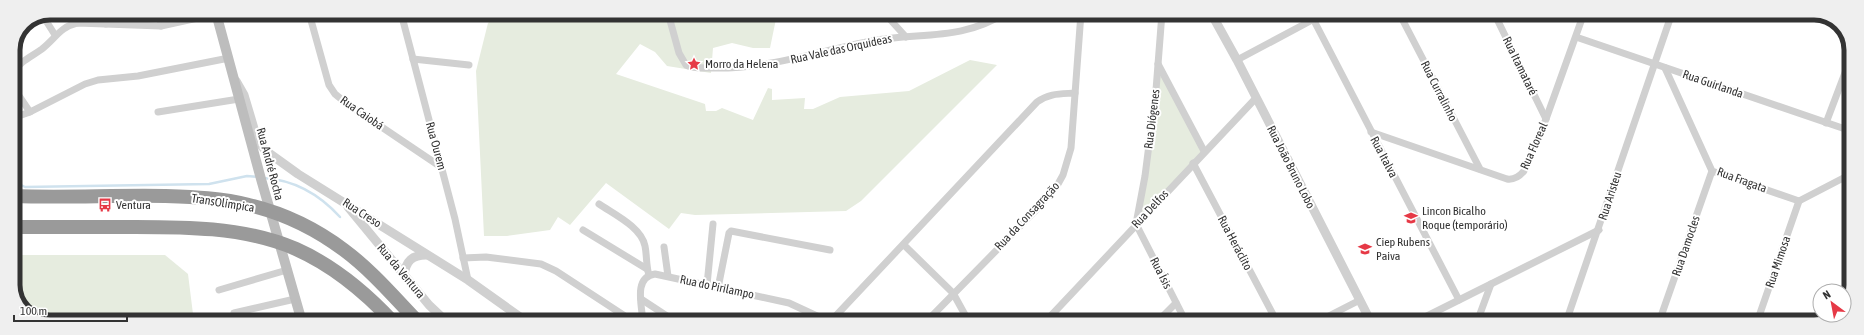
<svg xmlns="http://www.w3.org/2000/svg" width="1864" height="335" viewBox="0 0 1864 335" font-family="'Asap Condensed',sans-serif">
  <rect width="100%" height="100%" fill="#fff"/>
  <g fill="#e6ecdf">
    <polygon points="498,13 760,13 762,18 769,22 776,19 770,48 753,48 732,43 713,48 711,73 667,66 655,52 640,44 616,74 705,104 706,111 716,111 722,108 753,120 768,88 772,89 772,100 805,98 804,109 813,109 840,97 909,91 970,60 997,65 861,201 846,211 695,215 681,213 669,229 606,183 570,225 558,217 550,230 507,236 484,236 476,71 488,23"/>
    <polygon points="1158,64 1204,151 1136,224"/>
    <polygon points="13,255 165,255 188,274 194,322 45,322 24,311 13,290"/>
  </g>
  <g fill="none" stroke-linecap="round" stroke-linejoin="round">
    <g stroke="#cfe2ee" stroke-width="2.5">
      <path d="M264,178C294,180 320,195 340,217"/>
      <polyline points="13,181 25,187 209,184 247,176 259,177"/>
    </g>
    <g stroke="#d0d0d0" stroke-width="7">
      <polyline points="77,13 77,23"/>
      <polyline points="159,13 161,26"/>
      <polyline points="309,13 329,85 335,94 346,103 441,167"/>
      <polyline points="401,13 455,219 468,280"/>
      <path d="M668,13L679,53L686,65C694,69 704,68 713,68C768,69 819,51 872,41C919,32 962,41 1005,13"/>
      <polyline points="1162,13 1156,90 1145,176 1136,224 1186,322"/>
      <polyline points="1310,13 1459,300"/>
      <polyline points="1399,13 1480,169"/>
      <polyline points="1494,13 1546,119"/>
      <polyline points="886,15 906,37"/>
      <polyline points="43,16 55,35"/>
      <polyline points="106,24 107,13"/>
      <polyline points="1576,37 1851,131"/>
      <polyline points="413,59 469,65"/>
      <polyline points="1237,60 1314,19"/>
      <polyline points="1158,64 1204,151"/>
      <polyline points="1665,68 1712,171 1799,201 1851,174"/>
      <path d="M13,73C20,61 31,57 42,49C55,39 60,27 77,23L161,26L216,14"/>
      <polyline points="13,87 30,112 85,84 98,80 138,76 229,58"/>
      <polyline points="158,112 239,99"/>
      <polyline points="13,118 30,112"/>
      <polyline points="1826,123 1851,57"/>
      <path d="M1371,132L1507,179C1514,180 1519,177 1524,171L1546,119L1584,13"/>
      <polyline points="1193,163 1277,322"/>
      <path d="M599,204C615,215 641,227 645,246C647,256 646,266 649,275"/>
      <polyline points="583,230 647,269"/>
      <polyline points="904,245 953,293 969,322"/>
      <polyline points="664,247 668,276"/>
      <polyline points="463,258 486,257 541,264 556,271 634,322"/>
      <polyline points="707,285 713,224"/>
      <polyline points="718,288 729,233 731,231 830,250"/>
      <polyline points="219,290 287,270"/>
      <polyline points="641,299 676,322"/>
      <polyline points="234,313 295,299"/>
      <path d="M643,322C642,306 633,277 655,274L789,303L830,322"/>
      <path d="M830,322L1037,102C1049,93 1061,94 1075,93"/>
      <polyline points="926,322 1037,209 1058,184 1063,175 1071,148 1081,13"/>
      <polyline points="1045,322 1256,98"/>
      <polyline points="1157,322 1176,303"/>
      <polyline points="1317,322 1360,300"/>
      <polyline points="1415,322 1599,230"/>
      <polyline points="1477,322 1491,284"/>
      <polyline points="1566,322 1672,13"/>
      <polyline points="1659,322 1712,171"/>
      <polyline points="1757,322 1799,201"/>
    </g>
    <g stroke="#d0d0d0" stroke-width="9">
      <polyline points="1211,13 1237,60 1371,322"/>
      <path d="M1770,13C1787,17 1805,17 1823,15"/>
      <polyline points="236,81 244,95 255,132 259,143 266,151 298,174 468,280 527,322"/>
      <polyline points="348,207 429,305 447,322"/>
      <path d="M404,275C406,261 412,255 426,255"/>
    </g>
    <polyline stroke="#bdbdbd" stroke-width="10" points="216,13 261,179 302,322"/>
    <g stroke="#9a9a9a" stroke-width="14">
      <path d="M13,196C64,198 114,195 165,196C193,197 222,198 249,205C283,213 316,229 344,250C371,270 394,297 418,322"/>
      <path d="M13,227C45,227 76,227 107,227C169,227 239,224 296,249C332,265 366,293 393,322"/>
    </g>
  </g>
  <defs>
    <g id="sight-bare" transform="scale(1.08)"><path d="M0-6L1.8-2.2L6-1.7L2.9 1.2L3.7 5.4L0 3.3L-3.7 5.4L-2.9 1.2L-6-1.7L-1.8-2.2Z" fill="#e63946" stroke="#fff" stroke-width="2.5" paint-order="stroke"/></g>
    <g id="bus-bare" transform="scale(1.08)"><path d="M-5-6H5V4H4V6H2V4H-2V6H-4V4H-5ZM-3.5-4V0h7V-4ZM-3.5 1.2v1.5H-2V1.2ZM2 1.2v1.5H3.5V1.2Z" fill="#e63946" stroke="#fff" stroke-width="2.5" paint-order="stroke"/></g>
    <g id="school-bare" transform="scale(1.08)"><path d="M0-5L7-2L0 1L-7-2ZM-4 1L0 2.5L4 1V4Q0 6-4 4Z" fill="#e63946" stroke="#fff" stroke-width="2.5" paint-order="stroke"/></g>
  </defs>
  <g fill-rule="evenodd">
    <use href="#sight-bare" x="694" y="64"/>
    <use href="#bus-bare" x="105" y="205"/>
    <use href="#school-bare" x="1411" y="218"/>
    <use href="#school-bare" x="1365" y="249"/>
  </g>
  <g text-anchor="middle" stroke-width="4" stroke-linejoin="round" paint-order="stroke">
    <g font-size="12" fill="#333" stroke="#fff">
      <text transform="translate(841 49) rotate(-12)" y="4">Rua Vale das Orquideas</text>
      <text transform="translate(1520 66) rotate(64)" y="4">Rua Itamataré</text>
      <text transform="translate(1713 84) rotate(19)" y="4">Rua Guirlanda</text>
      <text transform="translate(1439 91) rotate(63)" y="4">Rua Curralinho</text>
      <text transform="translate(362 113) rotate(35)" y="4">Rua Caiobá</text>
      <text transform="translate(1152 119) rotate(-83)" y="4">Rua Diógenes</text>
      <text transform="translate(436 146) rotate(75)" y="4">Rua Ourem</text>
      <text transform="translate(1534 146) rotate(-66)" y="4">Rua Floreal</text>
      <text transform="translate(1384 157) rotate(62)" y="4">Rua Italva</text>
      <text transform="translate(270 164) rotate(75)" y="4">Rua André Rocha</text>
      <text transform="translate(1291 167) rotate(63)" y="4">Rua João Bruno Lobo</text>
      <text transform="translate(1742 180) rotate(20)" y="4">Rua Fragata</text>
      <text transform="translate(1610 196) rotate(-72)" y="4">Rua Aristeu</text>
      <text transform="translate(223 203) rotate(9)" y="4">TransOlímpica</text>
      <text transform="translate(1150 209) rotate(-47)" y="4">Rua Delfos</text>
      <text transform="translate(362 213) rotate(33)" y="4">Rua Creso</text>
      <text transform="translate(1027 216) rotate(-47)" y="4">Rua da Consagração</text>
      <text transform="translate(1235 243) rotate(62)" y="4">Rua Heráclito</text>
      <text transform="translate(1686 246) rotate(-71)" y="4">Rua Damocles</text>
      <text transform="translate(1778 262) rotate(-71)" y="4">Rua Mimosa</text>
      <text transform="translate(401 271) rotate(50)" y="4">Rua da Ventura</text>
      <text transform="translate(1161 273) rotate(63)" y="4">Rua Ísis</text>
      <text transform="translate(717 287) rotate(12)" y="4">Rua do Pirilampo</text>
    </g>
    <g font-size="12" fill="#333" stroke="#fff" text-anchor="start">
      <text x="705" y="68">Morro da Helena</text>
      <text x="116" y="209">Ventura</text>
      <text x="1422" y="215">Lincon Bicalho<tspan x="1422" dy="14">Roque (temporário)</tspan></text>
      <text x="1376" y="246">Ciep Rubens<tspan x="1376" dy="14">Paiva</tspan></text>
    </g>
  </g>
  <path d="M0 0H1864V335H0ZM50 20H1814A30 30 0 0 1 1844 50V285A30 30 0 0 1 1814 315H50A30 30 0 0 1 20 285V50A30 30 0 0 1 50 20Z" fill="#efefef" fill-rule="evenodd"/>
  <path fill="none" stroke="#333" stroke-width="5" d="M50 20H1814A30 30 0 0 1 1844 50V285A30 30 0 0 1 1814 315H50A30 30 0 0 1 20 285V50A30 30 0 0 1 50 20Z"/>
  <g transform="translate(1832 303) rotate(328)"><circle r="19" fill="#ffffff" stroke="#adadad"/>
  <path d="M0-3L7 15L0 10L-7 15Z" fill="#e63946"/>
  <text y="-6" font-size="11" font-weight="bold" text-anchor="middle" fill="#333333">N</text>
  </g>
  <path d="M14 315v6h113v-6" fill="none" stroke="#333333" stroke-width="2"/>
  <text x="20" y="315" font-size="12" fill="#333333" stroke="#ffffff" stroke-width="3" paint-order="stroke">100 m</text>
</svg>
